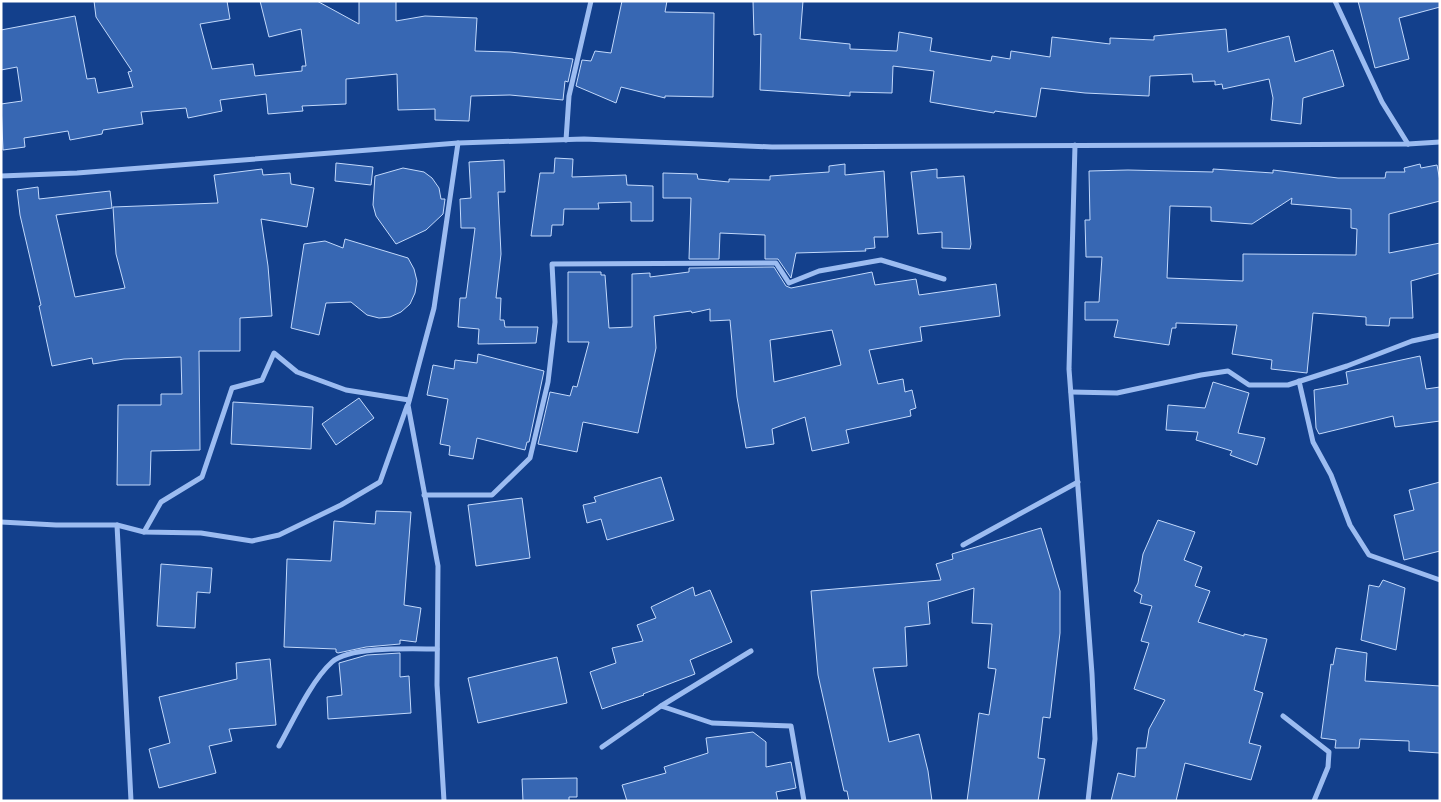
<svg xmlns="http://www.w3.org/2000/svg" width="1441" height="802" viewBox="0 0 1441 802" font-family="Roboto,sans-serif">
  <rect width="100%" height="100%" fill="#13408c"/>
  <g fill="#3767b3" stroke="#c2d9fc" fill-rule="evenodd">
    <polygon points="94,1 227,1 230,19 200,24 212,69 253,64 255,76 302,71 302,66 306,66 301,29 269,37 260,1 317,1 359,24 359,1 396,1 396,21 425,16 477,18 475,51 510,52 573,59 568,82 565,81 563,100 510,95 471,96 469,121 435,120 435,109 398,110 397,74 346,79 346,104 302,106 303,111 268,114 266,94 220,100 222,111 188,118 186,108 141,112 143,124 103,130 102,134 70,140 68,131 24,138 25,147 3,150 1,104 22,101 17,67 1,70 1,30 75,16 87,79 95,78 98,93 133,87 128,72 132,71 96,17"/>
    <polygon points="622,1 667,1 665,12 714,13 713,97 665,96 665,98 621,87 616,103 576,86 582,60 591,61 595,51 611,53"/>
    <polygon points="753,1 803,1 800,39 850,44 850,49 897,51 899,32 932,38 930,51 991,61 992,56 1010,59 1011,51 1050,57 1052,37 1110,44 1110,38 1154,40 1154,36 1226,29 1228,52 1289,36 1295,62 1333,50 1344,86 1303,98 1301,124 1271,120 1273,98 1269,79 1223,89 1222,84 1215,85 1215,81 1193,82 1192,74 1150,76 1149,96 1085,93 1041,88 1036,117 995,111 994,113 930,102 934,71 893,66 892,93 850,92 850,96 760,90 761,34 754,35"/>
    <polygon points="1358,1 1440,1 1440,7 1399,18 1409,59 1375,68"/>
    <polygon points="555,158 573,159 572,177 626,175 627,185 653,186 653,221 631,221 631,202 598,203 599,209 564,209 563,225 552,225 551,236 531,236 540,173 554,173"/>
    <polygon points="504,160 505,192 498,192 501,254 496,298 501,298 500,320 504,320 505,327 538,327 536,343 478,344 479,329 458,327 460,298 466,298 475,228 461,228 460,199 471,198 469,162"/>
    <polygon points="336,163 373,167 371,185 335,181"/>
    <polygon points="845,164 845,175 884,171 888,237 874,237 875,248 865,249 866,251 796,253 791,278 778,259 765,259 765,235 720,233 719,259 689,259 691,198 663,198 663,173 697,174 698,179 729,182 729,179 770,180 770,176 829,172 829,166"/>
    <path d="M1420,164L1421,168L1437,165L1440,181V201L1389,214V253L1440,243V273L1411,281L1413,318H1390L1389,326L1366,325V317L1313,313L1307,373L1271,369L1272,360L1232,354L1237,325L1176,323V328H1172L1169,345L1114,337L1118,320H1085V302H1099L1102,257H1086L1085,220H1090L1089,171L1128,170L1213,172V169L1273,173V170L1338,178H1385L1386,172H1405L1404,168ZM1292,198L1291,204L1351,209V228L1357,229L1356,255L1243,254V281L1167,278L1170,206L1211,207V221L1252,224Z"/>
    <polygon points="403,168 424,172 432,178 439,188 441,199 445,199 443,214 426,230 396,244 376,216 373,205 375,176"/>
    <polygon points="262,169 263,175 290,173 291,184 314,188 307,227 261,219 268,266 272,316 240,318 240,351 199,351 200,450 151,451 150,485 117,485 118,405 161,405 161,394 182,394 181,357 124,359 93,364 92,358 52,366 39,306 41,305 20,215 17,190 38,187 39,199 110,191 112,208 56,215 75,297 125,288 116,254 113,207 218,203 214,175"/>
    <polygon points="937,169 937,178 964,176 971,244 970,249 942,248 942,232 918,234 911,172"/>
    <polygon points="345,239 408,258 414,269 417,281 415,293 410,304 401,312 390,317 379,318 367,315 351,302 326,303 319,335 291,328 304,244 325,241 343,248"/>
    <path d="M774,267L786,286L791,288L872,272L875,285L916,279L919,295L996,284L1000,316L920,327L922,341L869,350L878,384L903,379L905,392L912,390L916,408L910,410L911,416L846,430L849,443L812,451L805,417L772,429L774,444L746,448L737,397L730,320L710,321V309L692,313L691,311L654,316L656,348L638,433L583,422L577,452L538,444L550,392L570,396L573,386L577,387L589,342H568V272H601V275H605L609,328L632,327V274L650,273V277L689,272V268ZM832,330L841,365L774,382L770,340Z"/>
    <polygon points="478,354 544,371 529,442 527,442 525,450 477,438 473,459 449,455 450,446 440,444 448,399 427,395 433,365 454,369 455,360 477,363"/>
    <polygon points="1420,356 1426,389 1440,387 1440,421 1395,427 1393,416 1319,434 1316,428 1314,390 1348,384 1346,372"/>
    <polygon points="1213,382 1249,393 1238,433 1265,438 1257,465 1230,455 1232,451 1196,440 1198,432 1166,430 1168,405 1205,408"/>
    <polygon points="359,398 374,418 336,445 322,424"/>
    <polygon points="233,402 313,407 311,449 231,444"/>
    <polygon points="661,477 674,520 607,540 601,519 587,523 583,505 596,502 594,497"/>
    <polygon points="1440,482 1440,551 1404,560 1394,515 1414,510 1409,490"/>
    <polygon points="522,498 530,558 476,566 468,505"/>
    <polygon points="376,511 411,512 404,605 421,608 416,642 400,640 400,644 366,647 338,653 336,652 336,649 284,647 287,559 331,561 334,521 375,524"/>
    <polygon points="1158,520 1195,532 1184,560 1202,567 1195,586 1210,591 1198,622 1244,636 1244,634 1267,639 1254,690 1263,693 1249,743 1261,746 1251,780 1185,763 1176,801 1111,801 1118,773 1135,777 1137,748 1146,748 1149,729 1165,700 1134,689 1149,643 1141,641 1152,606 1140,603 1142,595 1134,591 1138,583 1143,554"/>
    <polygon points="1041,528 1060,591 1060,633 1050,718 1043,717 1038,758 1045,759 1038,801 967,801 979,713 989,715 996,669 988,668 992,624 972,623 974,588 928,602 930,624 905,627 907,666 873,668 889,742 919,734 928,771 932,801 849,801 847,791 844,791 818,675 811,591 941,580 936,564 953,559 952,554"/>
    <polygon points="161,564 212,568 210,593 197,592 195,628 157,626"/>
    <polygon points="1383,580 1405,588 1396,650 1361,640 1369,585 1379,587"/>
    <polygon points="693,587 695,596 710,590 732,642 690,660 695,674 643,694 644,695 602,709 590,672 616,663 612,648 643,641 637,625 656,618 651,607"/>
    <polygon points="1336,648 1367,653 1365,681 1440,686 1440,753 1409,751 1409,741 1360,739 1359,748 1335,748 1336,740 1321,738 1331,664 1333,665"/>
    <polygon points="400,653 400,677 409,676 411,713 328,719 327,697 342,695 339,663 367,655"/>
    <polygon points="557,657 567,703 478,723 468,678"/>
    <polygon points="270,659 276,725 229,729 232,741 209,746 216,773 159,788 149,749 170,743 159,697 237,679 236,663"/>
    <polygon points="753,732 766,742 766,767 791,762 796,788 776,792 778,801 627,801 622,785 666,773 664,767 708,753 706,738"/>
    <polygon points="577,778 577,797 569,797 569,801 523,801 522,779"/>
  </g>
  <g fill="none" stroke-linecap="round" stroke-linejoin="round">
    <g stroke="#9cbcf1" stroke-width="5">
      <polyline points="1335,1 1382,102 1408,144"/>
      <polyline points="566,140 569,96 591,1"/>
      <polyline points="1075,145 1069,369 1092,674 1095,739 1088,801"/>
      <polyline points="1,176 77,173 458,143 584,139 772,147 1408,144 1440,142"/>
      <polyline points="1299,381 1313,442 1331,475 1350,525 1369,555 1440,580"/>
      <polyline points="1071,392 1117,393 1201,375 1228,371 1249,385 1288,385 1347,366 1412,341 1440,335"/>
      <polyline points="424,495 492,495 530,458 548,382 555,322 552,264 776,263 789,283 819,271 881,260 944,279"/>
      <polyline points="1,522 56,525 117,525 144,532 201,533 252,541 279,535 341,505 380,482 407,406"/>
      <polyline points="117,525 131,801"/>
      <polyline points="144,532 161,502 202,477 232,388 262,380 274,353 297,372 346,390 409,400"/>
      <polyline points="963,545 1078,482"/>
      <polyline points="661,706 751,651"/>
      <polyline points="1283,716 1329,752 1328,767 1314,801"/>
      <path d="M279,746C293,721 311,681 332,662C350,646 412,649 437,649"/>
      <polyline points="602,747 661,706 712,723 791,726 804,801"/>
      <polyline points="444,801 437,685 438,566 408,405 434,308 458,143"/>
    </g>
  </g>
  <rect width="1441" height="802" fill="none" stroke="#ffffff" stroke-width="5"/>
</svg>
